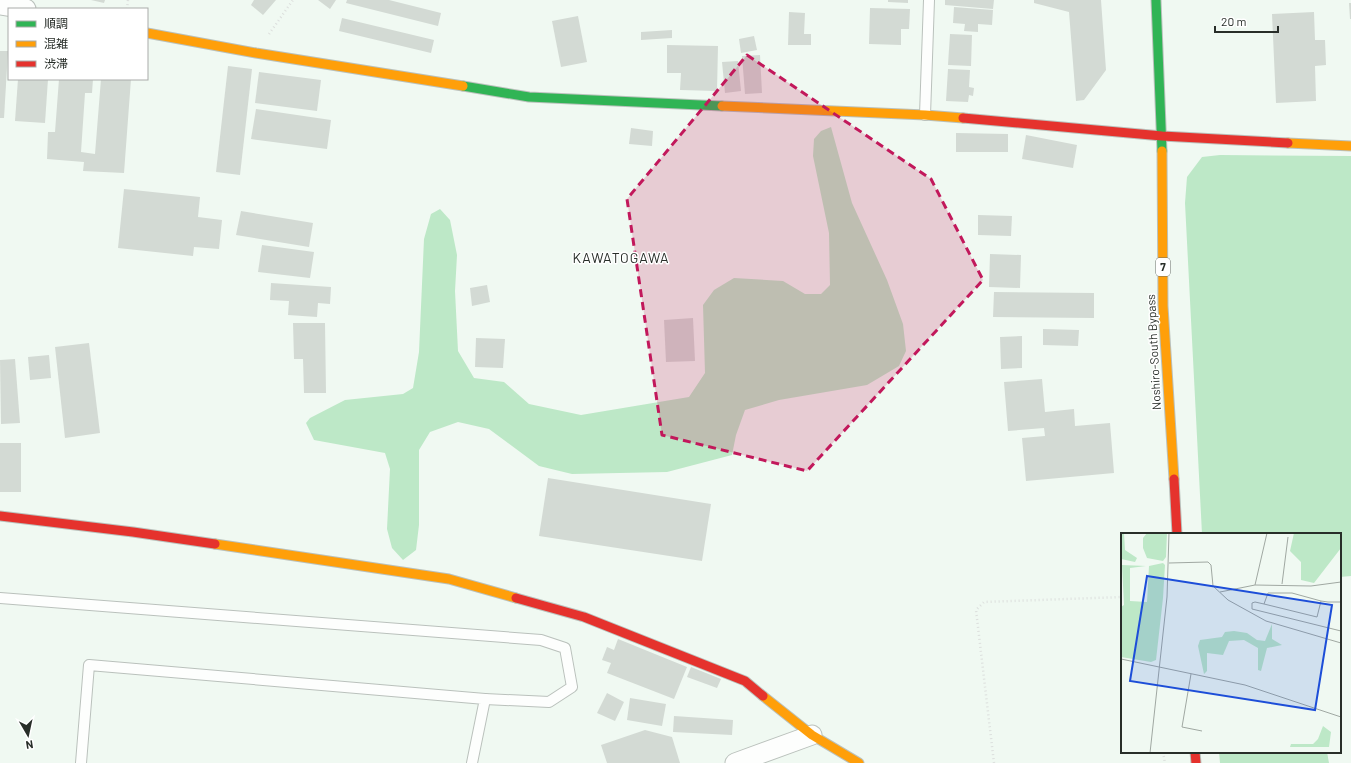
<svg xmlns="http://www.w3.org/2000/svg" width="1351" height="763" viewBox="0 0 1351 763" font-family="Barlow,'Noto Sans JP',sans-serif">
  <rect width="100%" height="100%" fill="#f0f9f2"/>
  <g fill="#bde8c7">
    <polygon points="831,127 852,203 887,280 903,324 906,351 899,366 867,385 779,400 745,410 736,435 732,455 667,472 572,474 539,466 489,429 458,422 430,432 419,450 419,525 416,550 403,560 392,548 387,529 390,469 385,453 314,440 306,423 310,418 345,400 403,394 413,388 419,352 424,239 431,214 440,209 450,220 457,255 455,291 458,351 474,378 504,382 529,404 581,415 689,397 705,373 703,305 714,290 734,278 783,281 805,294 821,294 830,285 829,233 813,156 814,139 821,131"/>
    <polygon points="1220,155 1351,156 1351,576 1340,577 1340,534 1202,534 1185,203 1187,177 1202,157"/>
    <polygon points="1219,752 1327,752 1329,763 1220,763"/>
  </g>
  <g fill="#d3dad4">
    <polygon points="91,0 105,0 104,3"/>
    <polygon points="254,0 276,0 263,15 251,5"/>
    <polygon points="318,0 336,0 330,9"/>
    <polygon points="347,0 389,0 441,13 438,26 346,3"/>
    <polygon points="888,0 908,0 908,3 888,2"/>
    <polygon points="945,0 994,0 993,9 945,5"/>
    <polygon points="1034,0 1101,0 1106,70 1084,100 1076,101 1069,12 1034,3"/>
    <polygon points="1349,3 1351,3 1351,19 1350,19"/>
    <polygon points="954,7 993,10 992,25 978,24 978,32 964,31 965,24 953,23"/>
    <polygon points="870,8 910,9 909,29 901,29 901,45 869,44"/>
    <polygon points="789,12 805,13 804,34 811,34 811,45 788,45"/>
    <polygon points="1314,12 1315,40 1325,40 1326,65 1315,66 1316,101 1276,103 1272,14"/>
    <polygon points="578,16 587,62 561,67 552,21"/>
    <polygon points="342,18 434,40 431,53 339,31"/>
    <polygon points="672,30 672,38 641,40 641,32"/>
    <polygon points="950,34 972,35 971,66 948,65"/>
    <polygon points="754,36 757,50 741,53 739,39"/>
    <polygon points="667,45 718,46 717,91 680,90 681,73 667,73"/>
    <polygon points="0,51 8,51 4,118 0,118"/>
    <polygon points="760,55 762,93 745,94 742,56"/>
    <polygon points="738,61 741,91 725,93 722,62"/>
    <polygon points="228,66 252,69 240,175 216,172"/>
    <polygon points="948,69 970,70 969,87 974,88 973,96 969,95 968,102 946,101"/>
    <polygon points="259,72 321,80 317,111 255,103"/>
    <polygon points="18,79 48,79 45,123 15,121"/>
    <polygon points="59,79 93,79 92,93 85,93 81,152 95,154 101,79 131,79 124,173 83,171 84,162 47,159 48,132 55,132"/>
    <polygon points="256,109 331,120 327,149 251,139"/>
    <polygon points="631,128 653,131 652,146 629,144"/>
    <polygon points="956,133 1008,134 1008,152 956,152"/>
    <polygon points="1026,135 1077,145 1073,168 1022,159"/>
    <polygon points="124,189 200,197 198,217 222,220 219,249 194,247 193,256 118,248"/>
    <polygon points="241,211 313,223 309,247 236,235"/>
    <polygon points="978,215 1012,216 1011,236 978,235"/>
    <polygon points="262,245 314,252 310,278 258,272"/>
    <polygon points="990,254 1021,255 1020,288 989,287"/>
    <polygon points="271,283 331,287 330,304 318,303 317,317 288,315 289,301 270,300"/>
    <polygon points="487,285 490,302 472,306 470,288"/>
    <polygon points="994,292 1094,293 1094,318 993,317"/>
    <polygon points="693,318 695,361 666,362 664,320"/>
    <polygon points="293,323 325,323 326,393 304,393 303,359 294,359"/>
    <polygon points="1043,329 1079,330 1078,346 1043,345"/>
    <polygon points="1022,336 1022,368 1001,369 1000,337"/>
    <polygon points="476,338 505,339 503,368 475,367"/>
    <polygon points="89,343 100,433 65,438 55,347"/>
    <polygon points="49,355 51,378 30,380 28,357"/>
    <polygon points="15,359 20,423 1,424 0,360"/>
    <polygon points="1042,379 1045,412 1074,409 1075,426 1110,423 1114,473 1026,481 1022,438 1045,436 1044,428 1008,431 1004,382"/>
    <rect x="0" y="443" width="21" height="49"/>
    <polygon points="548,478 711,504 702,561 539,536"/>
    <polygon points="618,639 687,667 674,699 607,673 611,663 602,660 607,647 614,650"/>
    <polygon points="691,667 721,679 717,688 687,677"/>
    <polygon points="607,693 624,702 615,721 597,713"/>
    <polygon points="630,698 666,704 662,726 627,720"/>
    <polygon points="674,716 733,720 732,735 673,732"/>
    <polygon points="645,730 672,737 680,763 607,763 601,745"/>
  </g>
  <g fill="none" stroke-linecap="round" stroke-linejoin="round">
    <g stroke="#bac1bc" stroke-width="12">
      <g id="lane">
        <polyline points="925,115 929,0"/>
        <polyline points="0,598 541,640 565,648 572,687 549,702 485,699"/>
        <polyline points="81,763 89,665 485,699 472,763"/>
      </g>
    </g>
    <g stroke="#bac1bc" stroke-width="21">
      <g id="street">
        <polyline points="0,5 26,9"/>
        <polyline points="735,763 812,735"/>
      </g>
    </g>
    <g stroke="#bac1bc" stroke-width="11">
      <g id="fast">
        <polyline points="1156,0 1162,151"/>
        <polyline points="463,86 529,97 722,106"/>
      </g>
    </g>
    <g stroke="#bac1bc" stroke-width="11">
      <g id="slow">
        <polyline points="147,33 256,53 463,86"/>
        <polyline points="722,106 925,115 963,118"/>
        <polyline points="1288,143 1351,146"/>
        <polyline points="1162,151 1163,306 1174,479"/>
        <polyline points="215,544 449,579 516,598"/>
        <polyline points="763,696 812,735 859,763"/>
      </g>
    </g>
    <g stroke="#bac1bc" stroke-width="11">
      <g id="jam">
        <polyline points="963,118 1162,136 1288,143"/>
        <polyline points="1174,479 1177,534"/>
        <polyline points="0,516 133,532 215,544"/>
        <polyline points="516,598 584,617 745,681 763,696"/>
        <polyline points="1195,752 1196,763"/>
      </g>
    </g>
    <g stroke="#dcdfdd" stroke-width="2.5" stroke-dasharray="1 3" stroke-linecap="butt">
      <polyline points="127,9 128,0"/>
      <polyline points="269,34 293,0"/>
      <polyline points="1163,752 1165,763"/>
      <polyline points="994,763 976,610 984,602 1122,597"/>
    </g>
    <use href="#lane" stroke="#fdfefd" stroke-width="10"/>
    <use href="#street" stroke="#fdfefd" stroke-width="19"/>
    <use href="#fast" stroke="#30b455" stroke-width="9"/>
    <use href="#slow" stroke="#ff9f0a" stroke-width="9"/>
    <use href="#jam" stroke="#e5322d" stroke-width="9"/>
  </g>
  <path fill="#c2185b" fill-opacity="0.2" stroke="#c2185b" stroke-width="3" stroke-dasharray="8 5" stroke-linejoin="round" d="M747,55L931,179L983,280L807,471L662,435L627,199Z"/>
  <g text-anchor="middle" stroke-width="3" stroke-linejoin="round" paint-order="stroke">
    <rect fill="#fff" stroke="#686d69" stroke-width="1" x="1156" y="258" width="14" height="18" rx="3"/>
    <g font-size="11" font-weight="bold" fill="#282e29">
      <text x="1163" y="271">7</text>
    </g>
    <g font-size="12" fill="#282e29" stroke="#fff">
      <text transform="translate(1154 352) rotate(-93)" y="4">Noshiro-South Bypass</text>
    </g>
    <g font-size="14" letter-spacing="1" fill="#282e29" stroke="#fff">
      <text x="621" y="263">KAWATOGAWA</text>
    </g>
  </g>
  <g transform="translate(1121 533)">
    <rect width="220" height="220" fill="#f0f9f2"/>
    <path d="M0,0H3L4,17L16,25L14,29L0,26ZM26,0H46L45,24L42,28L26,25L22,15V5ZM173,0H220V15L193,50L180,47V29L169,18ZM42,30L44,32L42,65L35,127L30,129L0,124V74L3,72L1,32L25,33L9,35V68L26,69L28,33ZM151,91V106L161,112L146,115L140,138L137,137V115L123,107L108,108L102,122L86,120V138L83,141L77,113L79,107L101,104L104,99L113,98L126,100L136,107L144,108ZM202,193L210,199L208,214H169L170,211H192L197,206Z" fill="#bde8c7"/>
    <path fill="none" stroke="#a0a8a2" stroke-width="1" d="M48,30L87,29L90,32L92,53L107,67L145,88L220,110M161,51L167,4M134,52L146,0M99,59L134,52L190,53L220,49M200,68L196,84L143,71L147,60H171L200,68L207,69H220M143,71L134,69L131,70V76L220,98M0,126L124,152L220,184M70,141L61,194L81,198M29,220L46,64L48,0"/>
    <path fill="#1d4ed8" fill-opacity="0.15" stroke="#1d4ed8" stroke-width="2" d="M26,43L211,72L194,177L9,148Z"/>
    <rect width="220" height="220" fill="none" stroke="#282e29" stroke-width="2"/>
  </g>
  <rect x="8" y="8" width="140" height="72" fill="#ffffff" stroke="#a9aba9"/>
  <rect x="16" y="21" width="20" height="6" fill="#30b455" stroke="#a9aba9"/>
  <text x="44" y="28" font-size="12" fill="#282e29">順調</text>
  <rect x="16" y="41" width="20" height="6" fill="#ff9f0a" stroke="#a9aba9"/>
  <text x="44" y="48" font-size="12" fill="#282e29">混雑</text>
  <rect x="16" y="61" width="20" height="6" fill="#e5322d" stroke="#a9aba9"/>
  <text x="44" y="68" font-size="12" fill="#282e29">渋滞</text>
  <g transform="translate(28 735) rotate(171)" stroke="#ffffff" stroke-width="3" paint-order="stroke">
  <path d="M0-3L7 15L0 10L-7 15Z" fill="#282e29"/>
  <text y="-6" font-size="11" font-weight="bold" text-anchor="middle" fill="#282e29">N</text>
  </g>
  <path d="M1215 26v6h63v-6" fill="none" stroke="#282e29" stroke-width="2"/>
  <text x="1221" y="26" font-size="12" fill="#282e29" stroke="#ffffff" stroke-width="3" paint-order="stroke">20 m</text>
</svg>
